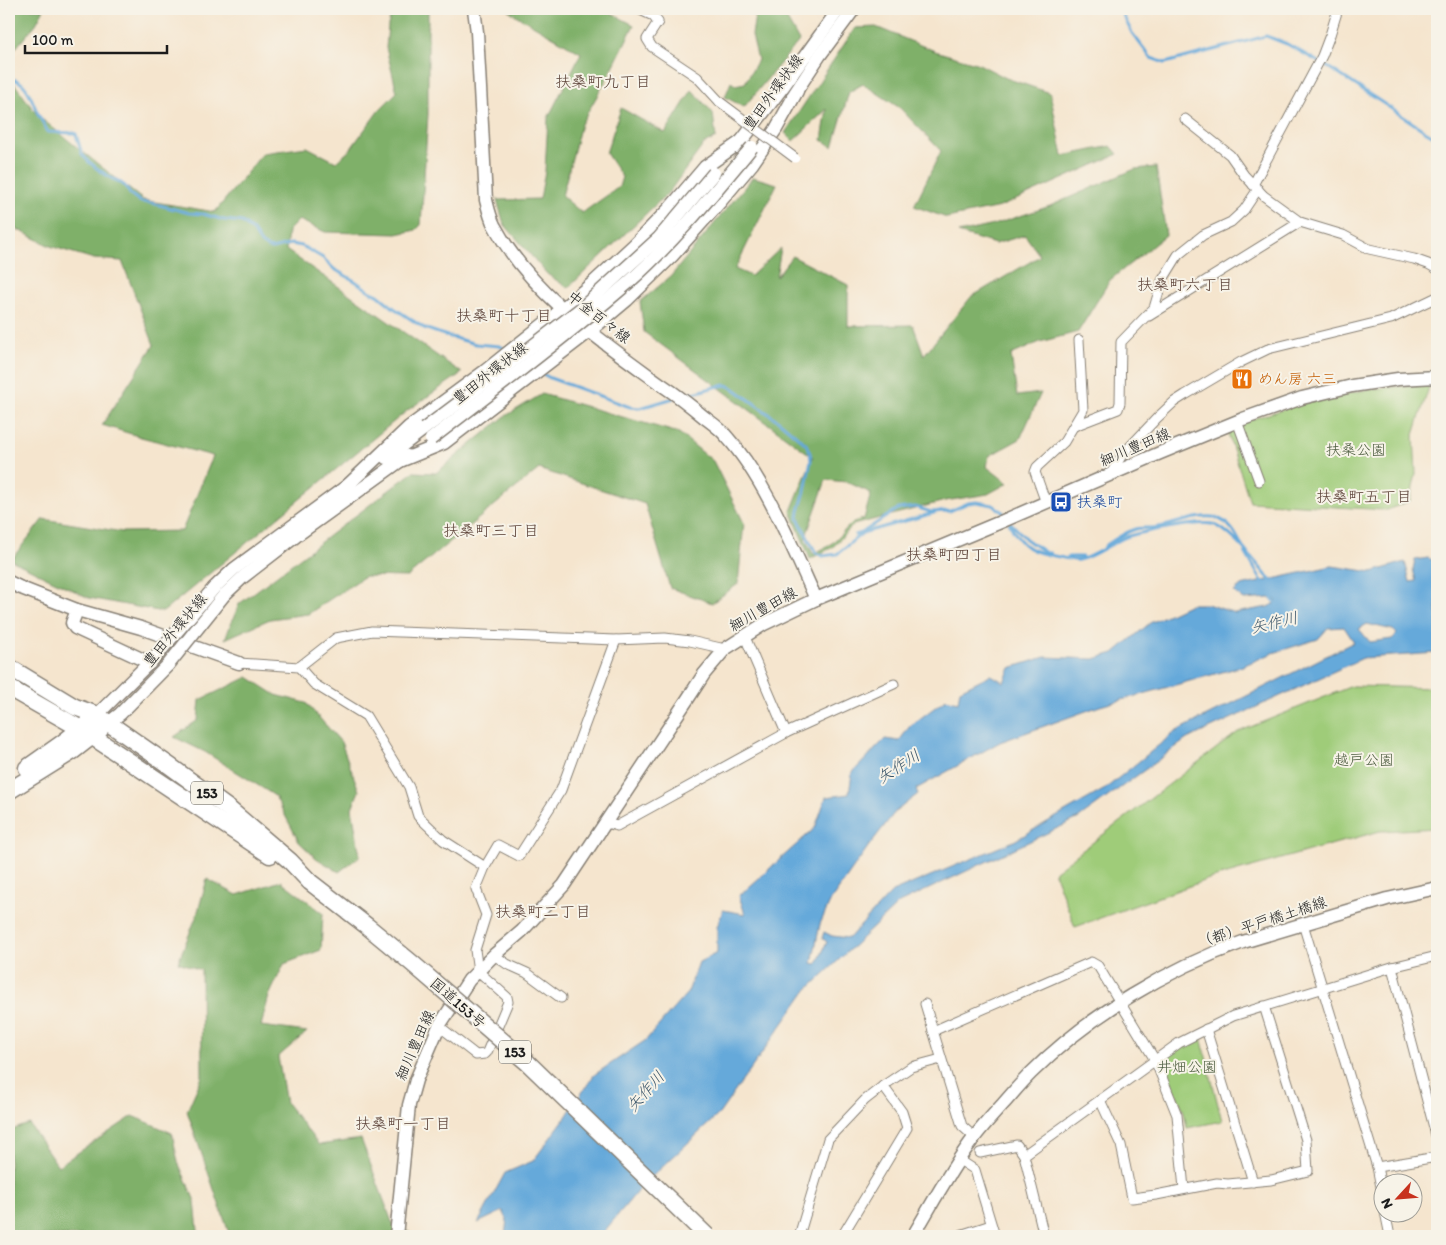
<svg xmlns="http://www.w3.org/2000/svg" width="1446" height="1245" viewBox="0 0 1446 1245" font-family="Itim,'Klee One',sans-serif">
  <rect width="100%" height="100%" fill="#f7f3e8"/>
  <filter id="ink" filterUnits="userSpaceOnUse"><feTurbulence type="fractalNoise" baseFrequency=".02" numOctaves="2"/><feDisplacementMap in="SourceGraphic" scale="10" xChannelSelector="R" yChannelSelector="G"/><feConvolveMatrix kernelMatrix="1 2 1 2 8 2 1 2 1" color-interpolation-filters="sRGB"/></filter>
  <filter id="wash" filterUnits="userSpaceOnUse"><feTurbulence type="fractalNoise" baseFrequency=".0096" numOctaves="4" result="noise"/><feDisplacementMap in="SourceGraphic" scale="20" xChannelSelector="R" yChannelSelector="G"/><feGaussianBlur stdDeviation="1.12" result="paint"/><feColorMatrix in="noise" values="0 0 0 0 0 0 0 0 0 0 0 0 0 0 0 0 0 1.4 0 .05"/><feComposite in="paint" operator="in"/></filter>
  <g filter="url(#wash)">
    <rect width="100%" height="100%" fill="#f5e5ce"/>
    <g fill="#9fcc79" stroke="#5e744a">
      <polygon points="1430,384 1414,435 1416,474 1410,501 1387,510 1250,502 1226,427 1304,403 1369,389"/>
      <polygon points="1352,686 1437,688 1437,828 1380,831 1209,879 1075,927 1054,872 1238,732"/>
      <polygon points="1201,1037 1222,1121 1187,1128 1184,1112 1161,1057"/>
    </g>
    <g fill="#7fb069" stroke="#4e6642" fill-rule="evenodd">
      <polygon points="9,9 44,9 36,24 9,56"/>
      <polygon points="393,9 428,9 428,114 421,225 416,230 397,234 325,232 299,220 288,231 286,250 462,373 408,410 163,612 89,598 11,560 43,519 123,532 182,531 213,456 141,437 102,425 154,345 122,261 94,259 50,246 9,225 9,71 11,79 38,116 143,200 215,212 263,153 307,147 336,162 349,151 379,110 397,92 386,48 388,25"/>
      <polygon points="507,9 603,9 634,25 609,75 581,124 562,196 582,213 619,187 622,177 606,153 621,108 665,133 692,90 713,113 716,138 704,144 669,192 568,288 547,274 504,224 497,200 540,199 545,171 548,118 581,53 517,16"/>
      <polygon points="756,9 781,9 799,41 744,107 725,97 731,82 735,85 745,83 758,60 752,35"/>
      <polygon points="876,27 935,51 979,64 1006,78 1050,93 1063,156 1111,146 1118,154 1000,207 947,218 914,206 941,151 900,108 863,84 849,92 833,147 822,140 827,109 793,141 785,133 855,28"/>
      <path d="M1156,167L1166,235L1110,280L1078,332L1040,342L1011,355L1017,396L1041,393L1020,439L989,456L987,467L1008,483L988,494L945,501L853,525L833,547L810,559L791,511L813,457L644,332L640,302L671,276L753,177L777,184L735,269L751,276L781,248L776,277L792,256L848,285V326L913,325L924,355L971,297L1040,256L1025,235L995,244L958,233L990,226L1050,206L1135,169ZM826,480L847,482L871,493L864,519L853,522L830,545L813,554L805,539Z"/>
      <polygon points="542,394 679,433 713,461 744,523 738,584 712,603 670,588 645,504 539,469 407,577 365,576 308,614 270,619 225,639 239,604 413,472 436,473 504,417"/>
      <polygon points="248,677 276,695 306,703 341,742 359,791 352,808 360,856 339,872 316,858 299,842 275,796 205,752 174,737 198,720 200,700"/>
      <polygon points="207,879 237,895 281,881 323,913 321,950 284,964 269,996 261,1026 307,1032 278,1057 286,1103 319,1145 361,1139 392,1222 415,1236 230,1236 187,1111 202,1077 201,970 178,962 197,915"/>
      <polygon points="133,1116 172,1133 178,1162 195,1201 198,1231 195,1236 9,1236 9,1131 29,1124 58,1166"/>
    </g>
    <path fill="#65a9da" stroke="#40627b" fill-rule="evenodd" d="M1428,558L1437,562V653L1363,658L1187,739L1079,818L899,903L805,992L719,1114L641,1187L607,1228L602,1236H505L507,1219L503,1211L478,1223L505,1173L533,1161L565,1118L594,1075L646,1040L688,992L699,962L717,953V927L723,910L745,914L739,896L815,828L826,797L849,794L852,773L885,739L899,741L910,726L946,699L958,702L960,690L990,675L1004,682L1010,668L1045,657L1094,659L1114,653L1150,623L1190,604H1207L1235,613L1268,607L1277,602L1275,599L1270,598L1244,600L1234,592L1241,586L1332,566L1372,572L1405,562L1410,582L1416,581L1413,569L1415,560ZM1367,624L1393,630L1397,634L1392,639L1370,642L1359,629ZM1344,627L1354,642L1175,732L1105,789L1014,841L892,892L849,938L832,936L824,932L822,938L827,942L817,964L812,963L820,924L831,900L868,847L895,812L918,794L916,789L1000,742L1100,706L1240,667L1273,653L1318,639L1328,628Z"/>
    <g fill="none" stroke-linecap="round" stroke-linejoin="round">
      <g stroke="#65a9da" stroke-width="3">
        <polyline points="1120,9 1132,33 1151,58 1165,63 1266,36 1287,44 1331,69 1425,131 1437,138"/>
        <path d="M9,79C27,78 32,101 38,114C41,120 45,126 48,132L74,133L76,134L82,154L88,161L99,170L111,178L118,181L125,186L130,194L141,202L152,203L189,213L203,214L224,220L242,222L253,231L261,243L268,248L272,249L291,244L302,246L323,258L334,269L355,281L371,292L378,295L394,308L424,328L447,336L476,344L500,346L507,350"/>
        <polyline points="541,373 550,378 630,407 640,408 674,398"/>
        <polyline points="683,396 715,387 726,385 733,388 780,422 806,444 810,453 811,460 805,491 799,511 798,518 810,542 816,553 823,556 837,554 866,530 898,509 915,507 931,512 950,511 968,503 977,502 993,505 1002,511 1006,517"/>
        <polyline points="1010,522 1026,539 1046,553 1050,553"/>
        <path d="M1009,523C1022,549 1032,552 1059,557C1065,558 1072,561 1078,560C1090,559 1113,542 1126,537C1141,532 1199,521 1212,524C1231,529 1259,567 1272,582"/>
        <polyline points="855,535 934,513"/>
        <path d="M1105,546C1115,539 1125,532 1136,529C1144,527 1152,529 1159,527C1175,524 1202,513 1217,518C1230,523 1236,534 1242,546"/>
        <polyline points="1245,552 1263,583"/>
        <polyline points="1068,557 1082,557"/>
        <polyline points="1270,595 1278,606"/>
      </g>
    </g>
  </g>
  <g filter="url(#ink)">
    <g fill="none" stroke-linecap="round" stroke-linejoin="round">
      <g stroke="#888075" stroke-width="11">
        <g id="street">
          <polyline points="638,9 653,16 658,22 647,39 652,47 697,77 720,102"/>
          <polyline points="1185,119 1230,155 1244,175 1264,196 1300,222 1343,235 1369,249 1414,259 1428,264 1437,269"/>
          <polyline points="1253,185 1322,56 1330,35 1338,9"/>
          <polyline points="1149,316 1300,222"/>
          <polyline points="1237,421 1259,481"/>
          <polyline points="1074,426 1118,409 1120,403 1121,342 1154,308 1162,281 1178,255 1203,235 1231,222 1244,210 1258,189"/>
          <polyline points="1110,475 1122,455 1157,418 1174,402 1185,395 1241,362 1268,349 1391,319 1437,297"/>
          <polyline points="1046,503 1035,472 1037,467 1064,442 1083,410 1079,340"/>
          <polyline points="239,663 299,667 336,638 372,631 616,640 665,638 690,641 725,649"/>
          <polyline points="299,667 314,684 366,716 409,787 418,816 443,840 485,867"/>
          <polyline points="786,733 894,684"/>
          <polyline points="606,823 617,826 786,733 745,637"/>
          <polyline points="1303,924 1377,1167 1384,1202"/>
          <polyline points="494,955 507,964 527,973 561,998"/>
          <polyline points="1392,967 1437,1139"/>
          <polyline points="925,1004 962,1126 974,1137"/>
          <polyline points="439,1026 476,1055 485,1054 487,1052 508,1002 507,997 478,971 475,950 486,915 476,889 485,867 498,845 519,856 561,790 616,640"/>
          <polyline points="1206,1029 1253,1182"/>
          <polyline points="933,1031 1091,962 1098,966 1155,1060 1177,1115 1184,1189"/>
          <polyline points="1100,1100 1121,1145 1132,1198 1156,1195 1217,1183 1228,1184 1271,1180 1308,1171 1306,1140 1264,1006"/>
          <polyline points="980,1153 1017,1145 1024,1155 1044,1236"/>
          <polyline points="1024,1155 1179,1043 1233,1016 1392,967 1437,956"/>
          <polyline points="958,1159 975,1170 995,1236"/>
          <polyline points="1377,1167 1437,1157"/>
          <polyline points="1385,1212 1390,1236"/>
          <polyline points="799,1236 828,1139 865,1100 883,1086 911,1067 941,1059"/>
          <polyline points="842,1236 907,1128 902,1112 883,1086"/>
          <polyline points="957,1236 991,1225"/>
        </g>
      </g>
      <g stroke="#888075" stroke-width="15">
        <g id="secondary">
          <path d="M474,9L477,32L486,200C488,208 490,217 494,225C530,293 601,341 662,385C677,395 691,406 704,417C712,423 721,429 727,437C765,479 792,547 816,599"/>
          <polyline points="793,96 820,55 854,9"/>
          <polyline points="737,147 785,84 839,9"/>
          <polyline points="386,458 424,429"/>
          <polyline points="400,461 444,443 590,331 627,300 672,256 719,203 752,164 776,129 797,91"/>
          <polyline points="346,487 409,427 485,371 550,319 594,282 634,245 670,208 705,167 742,141"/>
          <polyline points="9,582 21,588 77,610 141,628 239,663"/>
          <polyline points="214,588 234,569 351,483"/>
          <polyline points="224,595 243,577 296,536 407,456"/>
          <polyline points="77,610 72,623 75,628 150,663"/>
          <polyline points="97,715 155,657"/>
          <polyline points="108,723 120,714 168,665"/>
          <polyline points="396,1236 409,1105 416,1080 439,1026 469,980 494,955 522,931 564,885 689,697 704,674 725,649 764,624 816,599 1003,521 1160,453 1243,419 1302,398 1352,386 1398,379 1437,377"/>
          <path d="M913,1236C932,1204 950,1170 973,1139C982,1127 992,1116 1003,1104C1012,1094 1021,1083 1031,1073C1088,1016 1167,969 1243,942L1387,899L1437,888"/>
        </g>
      </g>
      <g stroke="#888075" stroke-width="19">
        <g id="highway">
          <polyline points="9,667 75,707 97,715 170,766 229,809 290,861 310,882"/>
          <polyline points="9,688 81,729 270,855"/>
          <polyline points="27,768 61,744 88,723"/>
          <polyline points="9,791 73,751 100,730"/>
        </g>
      </g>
      <use href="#street" stroke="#fff" stroke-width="9"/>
      <use href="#secondary" stroke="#fff" stroke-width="12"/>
      <use href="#highway" stroke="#fff" stroke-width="16"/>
      <g stroke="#888075" stroke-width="11" stroke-linecap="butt">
        <polyline id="street-bridge" points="720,102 795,158"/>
      </g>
      <g stroke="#888075" stroke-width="15" stroke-linecap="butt">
        <g id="secondary-bridge">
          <polyline points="424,429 468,396 583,307 659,238 714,173"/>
          <path d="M431,439C498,387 566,337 629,282C674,242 713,194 752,147"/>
          <polyline points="155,657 214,588"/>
          <polyline points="168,665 224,595"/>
        </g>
      </g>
      <g stroke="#888075" stroke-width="19" stroke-linecap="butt">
        <polyline id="highway-bridge" points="310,882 367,926 413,964 528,1063 707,1236"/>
      </g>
      <use href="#street-bridge" stroke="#fff" stroke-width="9"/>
      <use href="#secondary-bridge" stroke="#fff" stroke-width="12"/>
      <use href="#highway-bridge" stroke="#fff" stroke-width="16"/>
    </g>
  </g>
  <defs>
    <g id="restaurant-square" transform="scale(1.125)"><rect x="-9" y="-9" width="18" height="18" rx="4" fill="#e8710a" stroke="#f7f3e8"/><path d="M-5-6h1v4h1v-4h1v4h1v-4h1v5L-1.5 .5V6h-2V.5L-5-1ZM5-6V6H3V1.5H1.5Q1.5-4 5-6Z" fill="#fff"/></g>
    <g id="bus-square" transform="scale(1.125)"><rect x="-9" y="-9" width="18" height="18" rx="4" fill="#1a4fb4" stroke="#f7f3e8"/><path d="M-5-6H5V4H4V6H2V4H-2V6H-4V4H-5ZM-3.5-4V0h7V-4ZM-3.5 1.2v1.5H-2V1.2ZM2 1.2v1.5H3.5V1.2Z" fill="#fff"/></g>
  </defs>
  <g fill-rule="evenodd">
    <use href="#restaurant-square" x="1242" y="379"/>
    <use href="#bus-square" x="1061" y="502"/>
  </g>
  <g text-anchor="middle" stroke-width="4" stroke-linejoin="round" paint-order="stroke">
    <g fill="#f7f3e8" stroke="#5e5c59" stroke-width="1">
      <rect x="191" y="781.5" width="32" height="23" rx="4"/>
      <rect x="499" y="1040.5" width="32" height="23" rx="4"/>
    </g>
    <g font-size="14" font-weight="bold" fill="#1c1c1c">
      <text x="207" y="798">153</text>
      <text x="515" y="1057">153</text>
    </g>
    <g font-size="15" fill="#1c1c1c" stroke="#f7f3e8">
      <text transform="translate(773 92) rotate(-54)" y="5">豊田外環状線</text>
      <text transform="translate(599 317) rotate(38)" y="5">中金百々線</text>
      <text transform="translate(490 373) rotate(-38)" y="5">豊田外環状線</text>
      <text transform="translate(1135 447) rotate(-23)" y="5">細川豊田線</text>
      <text transform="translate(763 609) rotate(-29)" y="5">細川豊田線</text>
      <text transform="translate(175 630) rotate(-50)" y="5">豊田外環状線</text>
      <text transform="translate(1262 922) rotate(-18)" y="5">（都）平戸橋土橋線</text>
      <text transform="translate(458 1003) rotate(41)" y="5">国道153号</text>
      <text transform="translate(415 1045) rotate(-66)" y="5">細川豊田線</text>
    </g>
    <g font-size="15" fill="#c56008" stroke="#f7f3e8" text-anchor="start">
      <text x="1258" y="384">めん房 六三</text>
    </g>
    <g font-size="15" fill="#4a5a3d" stroke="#f7f3e8">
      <text x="1356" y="455">扶桑公園</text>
      <text x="1364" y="765">越戸公園</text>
      <text x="1187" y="1072">井畑公園</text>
    </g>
    <g font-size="15" fill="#164399" stroke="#f7f3e8" text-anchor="start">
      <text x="1077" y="507">扶桑町</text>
    </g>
    <g font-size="16" fill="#5f463c" stroke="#f7f3e8">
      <text x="603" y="87">扶桑町九丁目</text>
      <text x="1185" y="290">扶桑町六丁目</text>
      <text x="504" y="321">扶桑町十丁目</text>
      <text x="1364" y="502">扶桑町五丁目</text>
      <text x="491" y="536">扶桑町三丁目</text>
      <text x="954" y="560">扶桑町四丁目</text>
      <text x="543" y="917">扶桑町二丁目</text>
      <text x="403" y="1129">扶桑町一丁目</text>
    </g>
    <g font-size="16" font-style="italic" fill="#395468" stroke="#f7f3e8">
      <text transform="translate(1274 622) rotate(-13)" y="6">矢作川</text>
      <text transform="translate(898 766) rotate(-33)" y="6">矢作川</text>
      <text transform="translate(645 1091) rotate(-48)" y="6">矢作川</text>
    </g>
  </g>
  <rect width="1446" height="1245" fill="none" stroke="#f7f3e8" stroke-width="30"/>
  <g transform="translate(1398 1198) rotate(244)"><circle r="24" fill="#f7f3e8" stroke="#9f9d96"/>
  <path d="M0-4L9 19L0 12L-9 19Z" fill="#c8321e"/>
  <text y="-8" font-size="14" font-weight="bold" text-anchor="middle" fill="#1c1c1c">N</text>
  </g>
  <path d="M25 45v8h142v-8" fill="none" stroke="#1c1c1c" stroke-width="2.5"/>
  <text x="32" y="45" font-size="15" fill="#1c1c1c" stroke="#f7f3e8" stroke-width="4" paint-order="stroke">100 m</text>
</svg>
